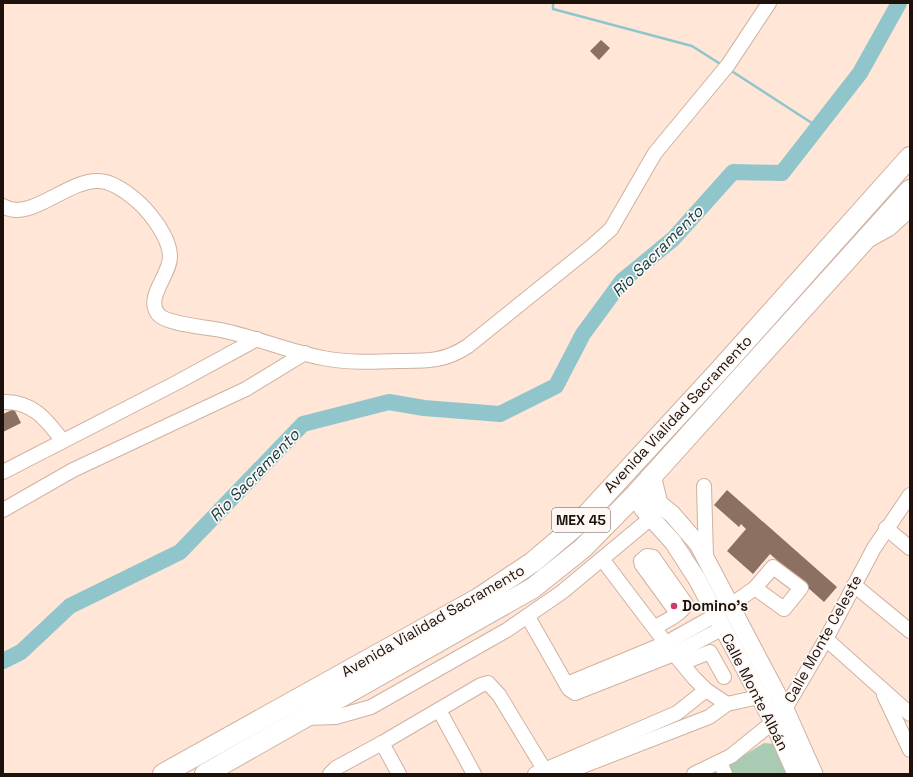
<svg xmlns="http://www.w3.org/2000/svg" width="913" height="777" viewBox="0 0 913 777" font-family="'Space Grotesk',sans-serif">
  <rect width="100%" height="100%" fill="#ffe6d7"/>
  <polygon fill="#a9cab3" points="764,743 775,744 788,774 730,774 727,766"/>
  <g fill="none" stroke-linecap="round" stroke-linejoin="round">
    <g stroke="#90c5cc" stroke-width="2.5">
      <polyline points="553,3 553,9 692,46 722,65"/>
      <polyline points="730,70 818,127"/>
    </g>
    <polyline stroke="#90c5cc" stroke-width="16" points="3,661 21,652 70,606 180,552 303,424 389,402 424,408 500,414 556,386 583,334 622,281 673,239 733,172 782,173 860,73 899,3"/>
  </g>
  <g fill="#8c7061">
    <polygon points="601,40 610,48 599,60 590,51"/>
    <polygon points="14,409 21,423 3,432 3,414"/>
    <polygon points="727,490 837,587 824,602 770,554 753,574 727,551 746,529 741,524 739,527 714,505"/>
  </g>
  <g fill="none" stroke-linecap="round" stroke-linejoin="round">
    <g stroke="#cfb1a0" stroke-width="16">
      <g id="minor">
        <path d="M3,206C29,223 67,180 98,181C110,181 122,189 131,196C147,208 170,236 170,257C170,275 145,297 158,314C167,325 210,327 225,331C258,338 290,352 323,358C348,363 374,362 399,361C426,361 444,362 468,346L591,247L611,229L655,153L728,65L769,3"/>
        <polyline points="871,239 889,229 910,210"/>
        <path d="M3,402C32,401 46,419 62,440"/>
        <polyline points="3,472 176,383 257,339"/>
        <polyline points="704,486 706,557"/>
        <polyline points="3,510 73,470 246,389 305,353"/>
        <polyline points="886,528 910,548"/>
        <polyline points="602,559 674,654 694,678 706,690 727,704"/>
        <polyline points="854,585 910,631"/>
        <polyline points="731,605 755,588 773,567 801,588 784,609 755,588"/>
        <polyline points="528,617 569,689 575,693 674,654 723,628"/>
        <path d="M655,627C664,622 682,614 686,604L653,557L647,556L641,561L642,565L677,613"/>
        <polyline points="826,639 910,714"/>
        <polyline points="682,663 710,652 724,677"/>
        <polyline points="567,684 666,643 716,615"/>
        <polyline points="884,695 910,750"/>
        <polyline points="439,710 474,774"/>
        <polyline points="305,718 336,717 371,707 507,630 562,592 651,518"/>
        <polyline points="382,743 399,774"/>
        <polyline points="720,762 725,774"/>
        <polyline points="330,774 336,768 382,743 481,685 488,683 499,695 547,774"/>
        <polyline points="535,774 677,713 706,690"/>
        <polyline points="562,774 709,717 727,704 768,695"/>
        <polyline points="694,774 731,756 773,722 785,709 826,639 874,548 910,495"/>
      </g>
    </g>
    <g stroke="#cfb1a0" stroke-width="19">
      <g id="major">
        <polyline points="635,495 643,509 673,542 697,579 773,722 796,774"/>
        <polyline points="645,498 657,502 672,514 698,544 785,709 814,774"/>
      </g>
    </g>
    <g stroke="#cfb1a0" stroke-width="22">
      <g id="highway">
        <polyline points="651,477 657,502"/>
        <polyline points="163,774 479,598 533,562 579,523 718,372 910,157"/>
        <polyline points="205,774 533,588 583,548 635,495 910,190"/>
      </g>
    </g>
    <use href="#minor" stroke="#fff" stroke-width="14"/>
    <use href="#major" stroke="#fff" stroke-width="17"/>
    <use href="#highway" stroke="#fff" stroke-width="20"/>
  </g>
  <circle fill="#c93d6e" stroke="#fef7f4" stroke-width="1.5" cx="674" cy="606" r="4"/>
  <g text-anchor="middle" stroke-width="3.5" stroke-linejoin="round" paint-order="stroke">
    <rect fill="#fef7f4" stroke="#605751" stroke-width="1" x="552" y="508" width="58" height="24" rx="3"/>
    <g font-size="14" font-weight="bold" fill="#1c120b">
      <text x="581" y="525">MEX 45</text>
    </g>
    <g font-size="15" fill="#1c120b" stroke="#fef7f4">
      <text transform="translate(678 414) rotate(-47)" y="5">Avenida Vialidad Sacramento</text>
      <text transform="translate(433 621) rotate(-30)" y="5">Avenida Vialidad Sacramento</text>
      <text transform="translate(823 639) rotate(-61)" y="5">Calle Monte Celeste</text>
      <text transform="translate(755 692) rotate(63)" y="5">Calle Monte Albán</text>
    </g>
    <g font-size="15" font-weight="bold" fill="#1c120b" stroke="#fef7f4" text-anchor="start">
      <text x="682" y="611">Domino's</text>
    </g>
    <g font-size="16" font-style="italic" fill="#0c3e43" stroke="#fef7f4">
      <text transform="translate(657 251) rotate(-45)" y="6">Rio Sacramento</text>
      <text transform="translate(254 475) rotate(-46)" y="6">Rio Sacramento</text>
    </g>
  </g>
  <rect width="913" height="777" fill="none" stroke="#1c120b" stroke-width="8"/>
</svg>
